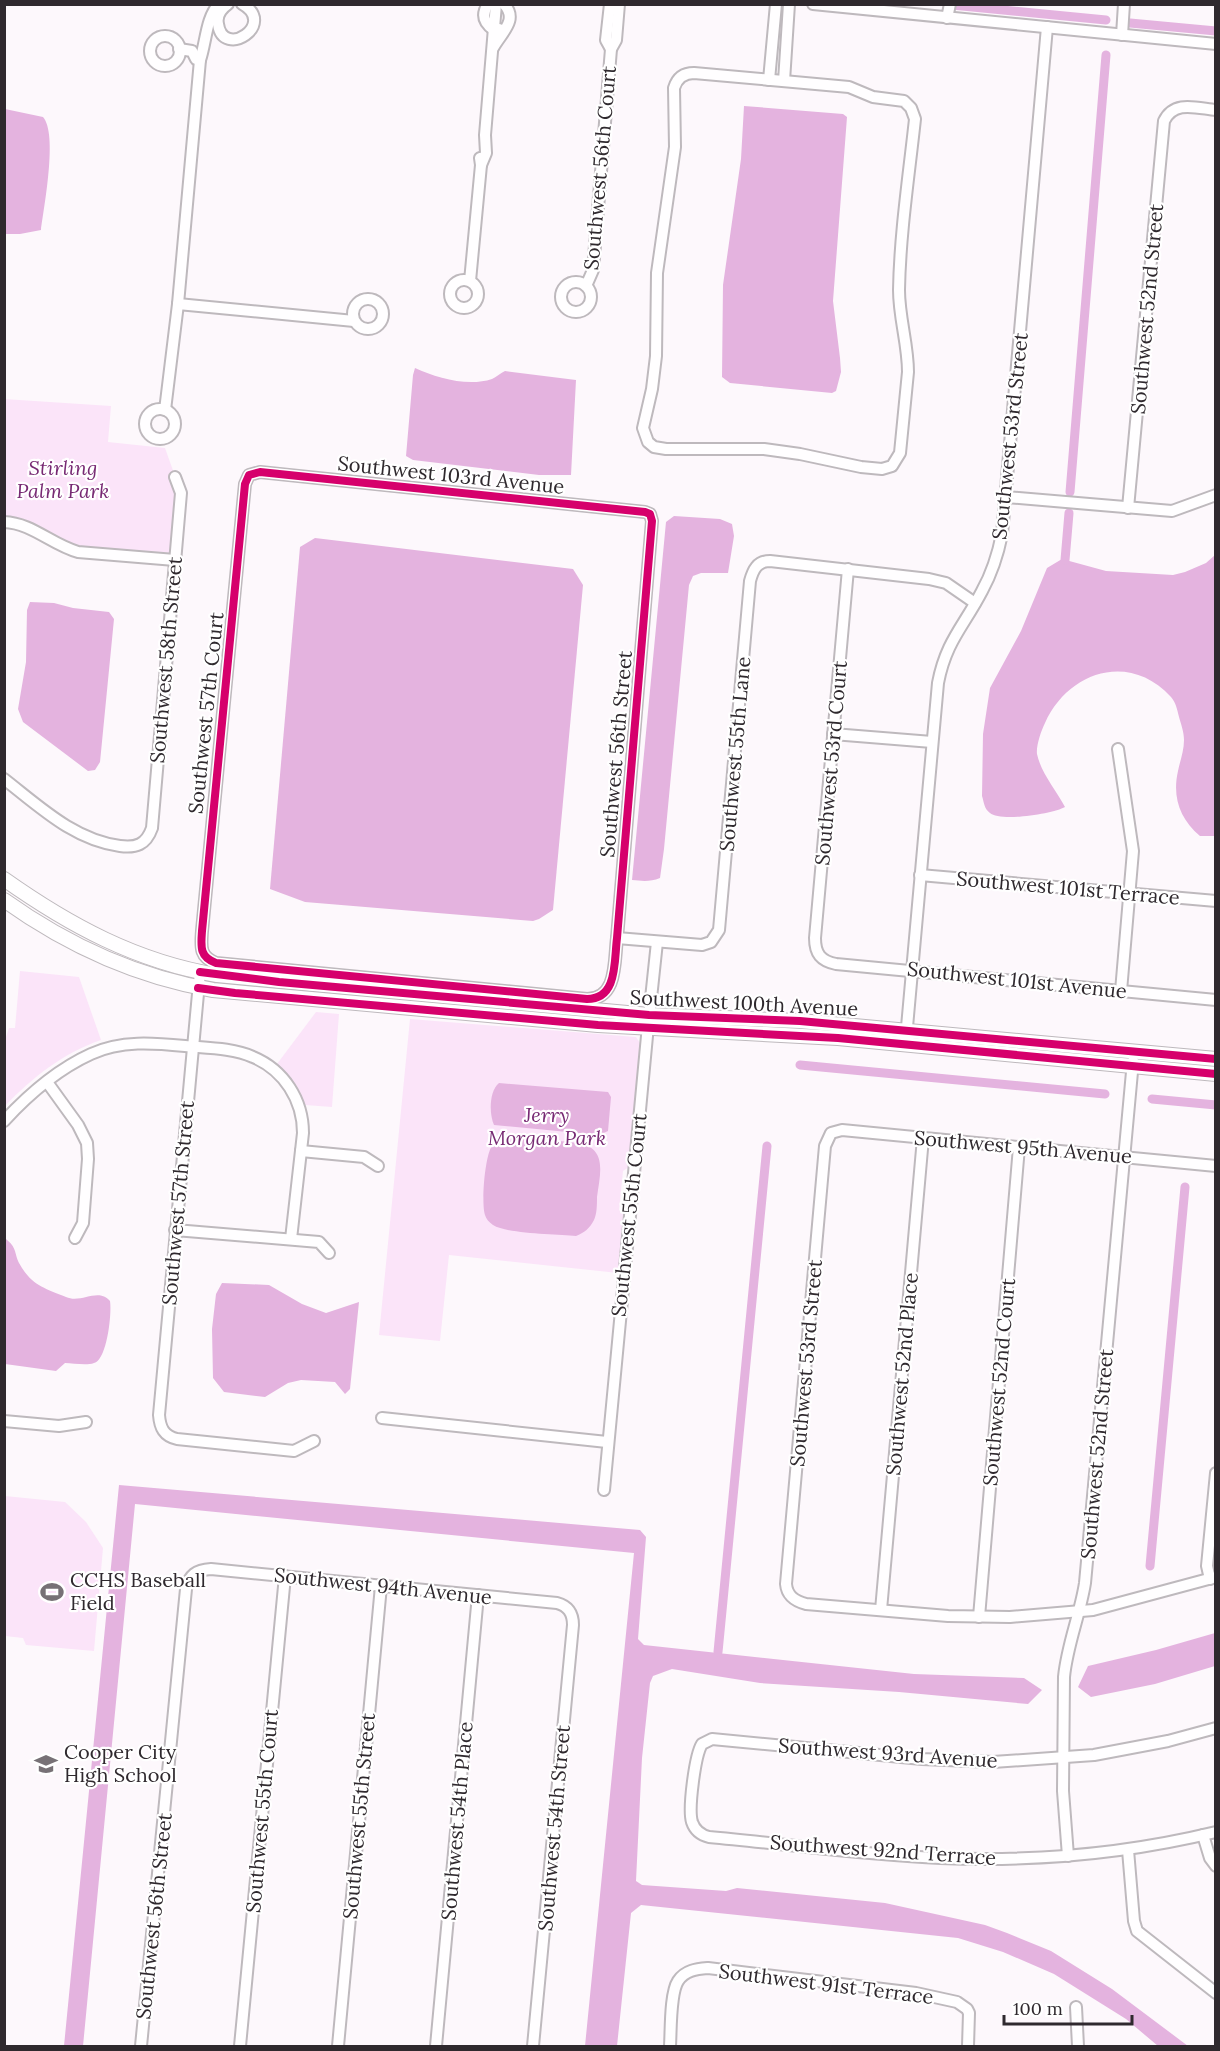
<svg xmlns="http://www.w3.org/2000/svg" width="1220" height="2051" viewBox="0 0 1220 2051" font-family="Lora,serif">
  <rect width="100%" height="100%" fill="#fdf8fc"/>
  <g fill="#fbe4f9">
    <polygon points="4,399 111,406 108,442 165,448 181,493 175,560 71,550 5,522"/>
    <path d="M20,971L79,977L101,1040C63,1053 33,1077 5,1106V1040L9,1028H15Z"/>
    <polygon points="316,1012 339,1014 332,1107 305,1105 296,1085 277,1064"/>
    <polygon points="410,1019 636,1037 640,1043 629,1167 623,1171 619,1210 623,1214 618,1273 449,1255 440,1341 379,1335"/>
    <polygon points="5,1496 65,1502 86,1522 103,1548 94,1651 26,1645 23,1638 5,1636"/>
  </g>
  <g fill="#e4b3df">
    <polygon points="744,106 843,114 847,117 833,301 840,358 841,372 836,391 832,393 730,383 722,377 723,285 741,159"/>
    <path d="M5,109L43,117C58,134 44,207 41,230L20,234H5Z"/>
    <path d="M415,368C437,378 468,387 492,379C496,377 501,373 505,371L576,380L571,475H539L413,460L406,456L413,375Z"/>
    <path d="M674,516L720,519L732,524L734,536L728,573H701L693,576L689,585L664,849L660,878C650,882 642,881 632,880L666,522Z"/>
    <polygon points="315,538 573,569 583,585 553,910 539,919 533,921 305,902 270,889 300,547"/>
    <path d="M1215,555V836H1200C1180,819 1172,797 1178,771C1180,761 1184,751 1184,740C1184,732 1181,724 1179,717C1177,709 1176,703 1171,697C1129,651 1068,672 1045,723C1041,731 1036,746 1037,754C1041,773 1056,790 1065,807C1053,814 1000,822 990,813C984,809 984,802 982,796L983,734L990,688L1021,631L1047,568L1062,559L1106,571L1173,575L1185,572L1206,563Z"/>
    <polygon points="30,602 54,603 73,608 109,612 114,619 100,762 95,770 88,771 23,722 18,709 26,662 27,610"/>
    <path d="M499,1083L608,1092L611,1097L608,1131L599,1135L494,1125C489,1114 489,1091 499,1083Z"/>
    <path d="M512,1136L578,1143C608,1148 600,1174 597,1197C597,1204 597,1214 594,1220C590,1228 584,1233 576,1236C557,1234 507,1234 493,1225C489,1222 486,1219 485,1215C481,1203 485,1155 492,1146C497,1139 504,1137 512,1136Z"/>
    <path d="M6,1239C17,1248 14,1252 19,1263C31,1285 44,1288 66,1297C81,1304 98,1287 110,1301C112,1313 107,1360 94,1363C86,1366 73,1363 65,1363L56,1371L5,1364L4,1240Z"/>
    <polygon points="222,1283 269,1285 302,1304 326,1313 359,1302 350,1389 345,1394 335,1382 301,1380 288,1383 265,1397 224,1392 213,1378 212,1329 216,1294"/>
    <polygon points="119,1485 640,1530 646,1537 638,1639 644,1645 914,1674 1024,1678 1042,1690 1028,1704 899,1692 760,1683 672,1669 653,1676 650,1683 642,1758 636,1881 642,1885 726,1891 737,1888 885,1903 985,1925 1007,1933 1051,1951 1112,1989 1188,2046 1158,2046 1126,2019 1054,1974 1003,1952 958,1938 641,1905 631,1913 617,2046 585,2046 634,1553 135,1504 83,2046 64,2046"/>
    <polygon points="1215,1633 1215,1666 1155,1684 1091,1697 1078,1687 1088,1666 1156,1650"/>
  </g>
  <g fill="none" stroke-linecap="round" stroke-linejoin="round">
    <g stroke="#e4b3df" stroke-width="9">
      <polyline points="952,5 1106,20"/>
      <polyline points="1130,23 1216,31"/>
      <polyline points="1070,492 1106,55"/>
      <polyline points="1065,560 1069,513"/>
      <polyline points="800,1065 1105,1094"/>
      <polyline points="1152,1099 1216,1105"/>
      <polyline points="1150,1566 1185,1187"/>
      <polyline points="718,1652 767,1146"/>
    </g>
    <g stroke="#beb9bd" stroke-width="14">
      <g id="minor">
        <path d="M228,4C221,9 216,15 218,24C223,60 278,24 242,4"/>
        <path d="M488,4C481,15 484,23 494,30L499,29"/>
        <polyline points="610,4 606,40 611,49"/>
        <polyline points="813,4 1216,44"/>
        <polyline points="947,18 950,4"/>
        <polyline points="1122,35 1124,4"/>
        <circle cx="165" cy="51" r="15"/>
        <path d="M493,48C501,33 519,20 504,4"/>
        <polyline points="179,49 192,51 196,59 200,60"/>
        <path d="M694,73L849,87L873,97L904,101L911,108L915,119C909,175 900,233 899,290C899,318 908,344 908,372L900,453L892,466L882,469L861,467L800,454L764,449H666L654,447L648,442L643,428L652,389L656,356L657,273L675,147L674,88C677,78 684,73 694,73Z"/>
        <polyline points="769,80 776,4"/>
        <polyline points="784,81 789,4"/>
        <polyline points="481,165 486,153 485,135 496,4"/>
        <circle cx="464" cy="294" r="14"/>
        <polyline points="470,281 481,165 480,158"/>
        <circle cx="576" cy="297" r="15"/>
        <polyline points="586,286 593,270 611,49 616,40 619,4"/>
        <circle cx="368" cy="314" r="15"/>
        <polyline points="178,304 354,321"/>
        <circle cx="160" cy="424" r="15"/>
        <path d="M165,410L178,304L200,60C206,43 206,17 219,4"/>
        <path d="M260,472L645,512L650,514L652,521L617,938C614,961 618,999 587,999L216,963C199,957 201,946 202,931L245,484L249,475Z"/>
        <polyline points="1006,497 1172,511 1216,495"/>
        <path d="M1128,508L1164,121C1174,100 1196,108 1216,110"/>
        <path d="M4,522C32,523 52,545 78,552L175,560"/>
        <path d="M848,569L815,938C815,954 821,961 836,964L1216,1000"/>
        <polyline points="833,734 932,742"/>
        <polyline points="1118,749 1133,851 1121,991"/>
        <path d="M4,779C40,807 74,840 120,846C136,848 146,845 152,828L181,493L175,477"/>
        <polyline points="920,875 1216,901"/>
        <path d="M617,938L702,945L711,942L719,930L750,581C753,570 757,561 770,561L929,579L946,583L975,603"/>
        <path d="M200,972L159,1415C160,1428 164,1436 177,1439L294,1451L314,1441"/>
        <path d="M906,1038L938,683C946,641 964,626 982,591C992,573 998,554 1002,534L1047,27"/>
        <polyline points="47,1082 78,1125 87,1143 88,1159 83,1223 75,1238"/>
        <path d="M4,1121C28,1095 58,1069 91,1054C121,1040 154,1043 185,1046C207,1048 233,1048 253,1057C284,1070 303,1100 303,1133L291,1239"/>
        <polyline points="301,1151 364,1157 378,1166"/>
        <path d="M1216,1166L842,1130L831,1133L825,1146L786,1584C787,1596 795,1601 806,1604L948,1616L1010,1617L1093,1610L1216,1577"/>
        <polyline points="175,1230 319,1242 329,1253"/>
        <polyline points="382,1418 607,1442"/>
        <polyline points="4,1421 59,1426 86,1422"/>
        <polyline points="604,1490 647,1036 657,942"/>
        <polyline points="1210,1579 1207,1566 1216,1473"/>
        <polyline points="881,1610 923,1138"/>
        <polyline points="979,1617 1019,1147"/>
        <path d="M1216,1728L1168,1741L1094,1755L993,1762L922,1759L712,1739L702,1744C695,1755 688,1809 692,1822C695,1831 701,1835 709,1837C786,1844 863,1855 940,1858C1033,1862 1125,1854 1216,1832"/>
        <polyline points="1203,1835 1210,1858 1216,1866"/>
        <polyline points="1128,1850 1134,1921 1137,1931 1216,1993"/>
        <path d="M1068,1856L1063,1791L1064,1677C1067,1645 1080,1615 1085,1583L1133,1061"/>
        <polyline points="1076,2007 1078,2046"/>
        <path d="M141,2046L186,1589C189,1575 196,1570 211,1569L557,1603C568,1606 573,1613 573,1625L533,2046"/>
        <polyline points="240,2046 285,1576"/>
        <polyline points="338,2046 381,1586"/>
        <polyline points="436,2046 478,1595"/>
        <path d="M670,2046C671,2030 670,1993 678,1981C685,1970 697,1969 708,1968L916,1993L957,2002L967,2009L969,2013L968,2046"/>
      </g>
    </g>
    <g stroke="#beb9bd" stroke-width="16">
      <g id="major">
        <path d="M4,879C69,925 137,962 217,975L649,1015L800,1021L1216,1059"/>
        <path d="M4,900C67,945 137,977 213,990L598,1025L838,1038L1216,1074"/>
      </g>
    </g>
    <use href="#minor" stroke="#fffeff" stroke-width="10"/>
    <use href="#major" stroke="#fffeff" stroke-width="14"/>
    <g stroke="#fff" stroke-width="11">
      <g id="cycleway">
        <path d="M260,472L645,512L650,514L652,521L617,938C614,961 618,999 587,999L216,963C199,957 201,946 202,931L245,484L249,475Z"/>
        <polyline points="200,972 279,982 649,1015 800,1021 1216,1059"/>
        <polyline points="198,988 235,993 598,1025 838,1038 1216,1074"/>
      </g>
    </g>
    <use href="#cycleway" stroke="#d6006c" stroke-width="8"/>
  </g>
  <defs>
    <g id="stadium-bare" transform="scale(1.8)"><path d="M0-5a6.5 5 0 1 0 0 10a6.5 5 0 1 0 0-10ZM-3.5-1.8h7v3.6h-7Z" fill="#777176" stroke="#fff" stroke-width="2.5" paint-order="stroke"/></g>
    <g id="school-bare" transform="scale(1.8)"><path d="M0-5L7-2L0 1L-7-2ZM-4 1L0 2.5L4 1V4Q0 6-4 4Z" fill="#777176" stroke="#fff" stroke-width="2.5" paint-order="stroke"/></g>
  </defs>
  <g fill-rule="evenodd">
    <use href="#stadium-bare" x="52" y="1592"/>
    <use href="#school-bare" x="46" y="1764"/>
  </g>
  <g text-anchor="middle" stroke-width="4.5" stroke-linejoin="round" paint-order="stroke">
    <g font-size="20" fill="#2f292e" stroke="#fff">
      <text transform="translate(600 168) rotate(-85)" y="7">Southwest 56th Court</text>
      <text transform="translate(1147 309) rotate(-85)" y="7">Southwest 52nd Street</text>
      <text transform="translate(1010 436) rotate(-84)" y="7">Southwest 53rd Street</text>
      <text transform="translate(451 475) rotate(6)" y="7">Southwest 103rd Avenue</text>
      <text transform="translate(166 660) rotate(-85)" y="7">Southwest 58th Street</text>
      <text transform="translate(206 713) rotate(-84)" y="7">Southwest 57th Court</text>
      <text transform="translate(616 754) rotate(-85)" y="7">Southwest 56th Street</text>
      <text transform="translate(735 754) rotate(-85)" y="7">Southwest 55th Lane</text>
      <text transform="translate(831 763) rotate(-85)" y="7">Southwest 53rd Court</text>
      <text transform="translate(1068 888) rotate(5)" y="7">Southwest 101st Terrace</text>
      <text transform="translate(1017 980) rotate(6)" y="7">Southwest 101st Avenue</text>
      <text transform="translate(744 1003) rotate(3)" y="7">Southwest 100th Avenue</text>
      <text transform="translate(1023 1147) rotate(5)" y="7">Southwest 95th Avenue</text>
      <text transform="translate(178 1203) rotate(-85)" y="7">Southwest 57th Street</text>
      <text transform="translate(629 1215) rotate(-84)" y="7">Southwest 55th Court</text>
      <text transform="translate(806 1363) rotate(-85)" y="7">Southwest 53rd Street</text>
      <text transform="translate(902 1374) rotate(-85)" y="7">Southwest 52nd Place</text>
      <text transform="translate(999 1382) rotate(-85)" y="7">Southwest 52nd Court</text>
      <text transform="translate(1097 1454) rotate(-85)" y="7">Southwest 52nd Street</text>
      <text transform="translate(383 1586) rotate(6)" y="7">Southwest 94th Avenue</text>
      <text transform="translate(888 1753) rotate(4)" y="7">Southwest 93rd Avenue</text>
      <text transform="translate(262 1811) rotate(-85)" y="7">Southwest 55th Court</text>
      <text transform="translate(359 1816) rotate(-85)" y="7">Southwest 55th Street</text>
      <text transform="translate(457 1821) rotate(-85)" y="7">Southwest 54th Place</text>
      <text transform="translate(554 1828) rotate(-85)" y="7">Southwest 54th Street</text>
      <text transform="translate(883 1850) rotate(4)" y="7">Southwest 92nd Terrace</text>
      <text transform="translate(154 1916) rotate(-84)" y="7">Southwest 56th Street</text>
      <text transform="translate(826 1984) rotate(7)" y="7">Southwest 91st Terrace</text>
    </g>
    <g font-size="20" font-style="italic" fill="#772973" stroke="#fff">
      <text x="63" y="475">Stirling<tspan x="63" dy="23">Palm Park</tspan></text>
      <text x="547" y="1122">Jerry<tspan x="547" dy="23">Morgan Park</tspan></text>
    </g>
    <g font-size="20" fill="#2f292e" stroke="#fff" text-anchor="start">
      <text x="70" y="1587">CCHS Baseball<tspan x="70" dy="23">Field</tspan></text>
      <text x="64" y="1759">Cooper City<tspan x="64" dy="23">High School</tspan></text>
    </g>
  </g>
  <rect width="1220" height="2051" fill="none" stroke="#2f292e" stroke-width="12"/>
  <path d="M1004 2015v9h128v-9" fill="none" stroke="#2f292e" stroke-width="3"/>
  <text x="1013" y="2015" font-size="18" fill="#2f292e" stroke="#ffffff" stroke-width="4.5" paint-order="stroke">100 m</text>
</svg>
